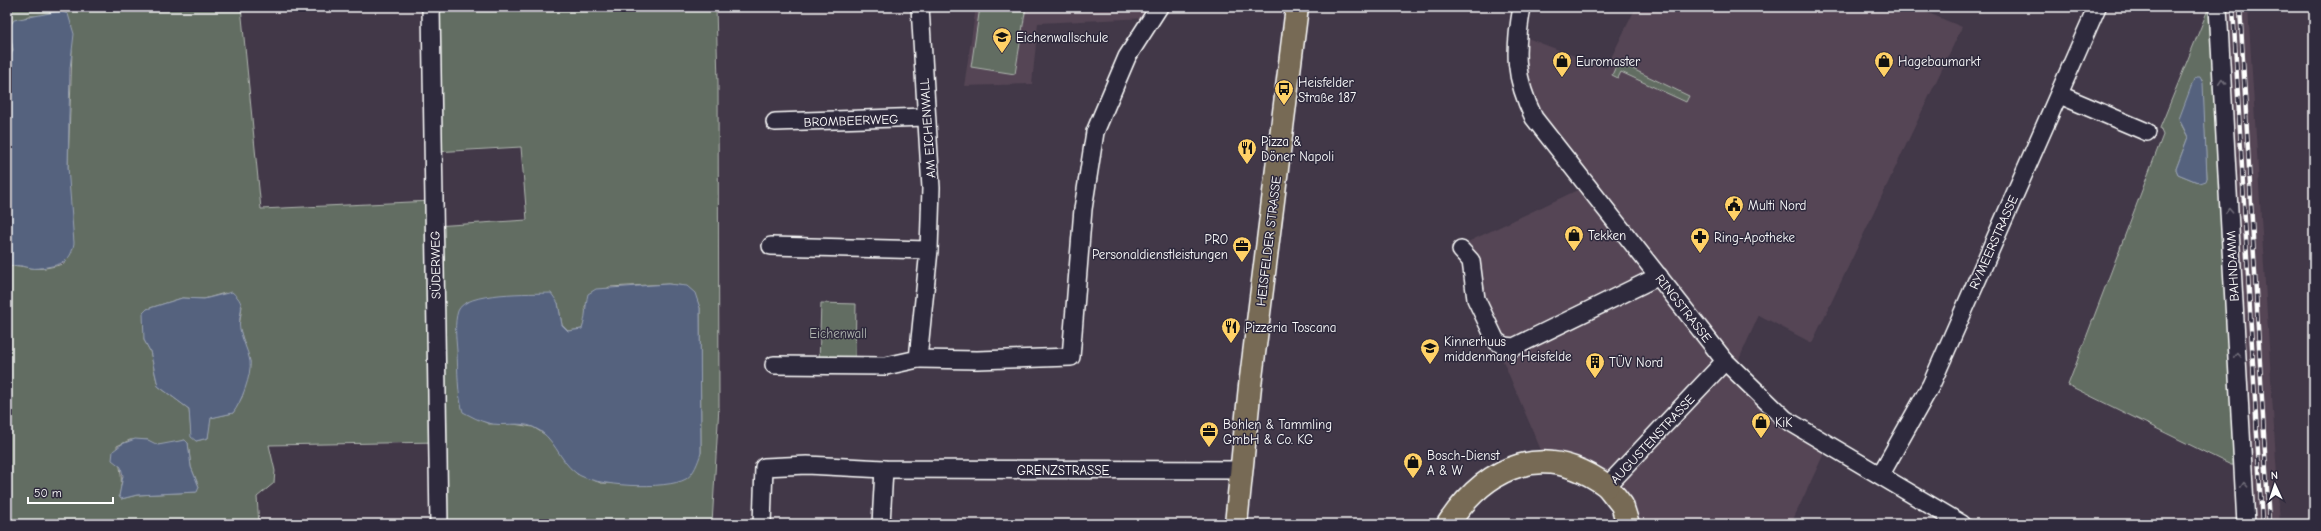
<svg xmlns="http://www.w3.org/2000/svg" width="2321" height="531" viewBox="0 0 2321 531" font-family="'Comic Neue',sans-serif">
  <rect width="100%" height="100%" fill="#423848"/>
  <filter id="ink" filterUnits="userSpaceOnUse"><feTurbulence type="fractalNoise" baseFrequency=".025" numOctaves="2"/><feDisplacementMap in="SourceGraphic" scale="8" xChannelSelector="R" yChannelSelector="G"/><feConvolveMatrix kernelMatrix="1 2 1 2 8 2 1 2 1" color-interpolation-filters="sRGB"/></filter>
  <g filter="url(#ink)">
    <g fill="#544554">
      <polygon points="976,7 1155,7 1148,18 1038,23 1032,84 964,86"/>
      <polygon points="1636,7 1914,7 1962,27 1812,343 1759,315 1731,377 1826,449 1791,524 1629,524 1623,505 1546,462 1455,248 1588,185 1528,96 1522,36 1606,68"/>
      <polygon points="2226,7 2248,7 2280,524 2255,524"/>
    </g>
    <g fill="#626d62" stroke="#b0b6b0" fill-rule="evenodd">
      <path d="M7,7H241L261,209L432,201L435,226L527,220L521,147L435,152L433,7H716L718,83L719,406L712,524H441L439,442L269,445L275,471L274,483L257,497L259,524H7V267C17,264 22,267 32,268C42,270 54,266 64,264L69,199L68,167L72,50L52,12L41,16H28L9,27L13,51L7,65ZM668,284C690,286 692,287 700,308L701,453L653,485L601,483L577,474L549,437L533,427L507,423L489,424L463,411L558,303L562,325L568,331L582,329L586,319L585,306L609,287ZM225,293L242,306L239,327L250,362L249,372L242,397L233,413L210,418L208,438L196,441L191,431L189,409L158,386L150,351L144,340L147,309L182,298L204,299ZM130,440H148L154,445H165L185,440L188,443L191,467L199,487L196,492L137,495L121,499L119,496C125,478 118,464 117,446Z"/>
      <polygon points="980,7 1026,7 1015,74 971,67"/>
      <path d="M2209,7H2215L2241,465H2231L2068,385L2163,135L2160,128ZM2202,79L2207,178L2200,183L2178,174L2176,169L2188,137L2180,122Z"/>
      <polygon points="1618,62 1689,96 1686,102 1621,72 1618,78 1612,75"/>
      <polygon points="821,303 856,304 855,363 819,363"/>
    </g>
    <g fill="#54627e" stroke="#98a1b2">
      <path d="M60,11L68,14L74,34L70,68L68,167L74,243C71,261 63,264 47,267C42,268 35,269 31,268C22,266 17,264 7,267V65L13,50L9,27L14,20Z"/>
      <polygon points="2197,77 2200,77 2203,83 2207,178 2206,181 2200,183 2178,174 2176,169 2188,137 2179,119 2194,79"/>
      <path d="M668,284L687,286L695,293L700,308L701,453C698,462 694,474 686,479C667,490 593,487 576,473C558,460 555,436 533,427C519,421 502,427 488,423C479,421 471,416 463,412C457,392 458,371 457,351C456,338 454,323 458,311C465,291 532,294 551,293L558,303L562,325L568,331L582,329C586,318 585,306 588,294L596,289Z"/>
      <path d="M232,292C249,306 237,312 240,329C242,340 248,350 250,361C252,374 241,403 233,413L211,418L208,438L196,441L191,437L189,409L158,386L150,351L144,340L143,313L147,309L182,298L204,299Z"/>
      <polygon points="135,439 148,440 158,445 185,440 188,443 191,467 199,487 197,492 137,495 121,499 119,496 123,476 121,467 112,460 113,451 122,444"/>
    </g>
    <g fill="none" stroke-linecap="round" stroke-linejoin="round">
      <g stroke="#fff" stroke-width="20">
        <g id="minor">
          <polyline points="431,7 439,524"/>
          <path d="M1522,7C1514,52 1514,77 1534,118L1725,361L1785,419L1962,524"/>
          <polyline points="2218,7 2246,524"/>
          <polyline points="2060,95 2147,132"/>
          <polyline points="775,122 926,117"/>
          <polyline points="771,246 929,250"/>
          <polyline points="1461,250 1471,261 1476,299 1496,341 1504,346 1514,347 1659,276"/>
          <polyline points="918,359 977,360 1071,357 1083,209 1095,132 1127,57 1159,7"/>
          <polyline points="774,365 886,366 918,359 929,250 931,188 920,7"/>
          <polyline points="1881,474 1931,385 2097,7"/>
          <polyline points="1607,486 1725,361"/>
          <polyline points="762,524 764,467 807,465 884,469 1241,470"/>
          <polyline points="881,524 884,469"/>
        </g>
      </g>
      <g stroke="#fff" stroke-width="25">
        <g id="major">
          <polyline points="1607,486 1622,505 1628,524"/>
          <polyline points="1236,524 1250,386 1297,7"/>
        </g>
      </g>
      <g stroke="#fff" stroke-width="25">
        <path id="highway" d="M1448,524C1488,464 1545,441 1607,486"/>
      </g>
      <use href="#minor" stroke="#2f2a3d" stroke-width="17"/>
      <use href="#major" stroke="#776a54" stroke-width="22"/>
      <use href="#highway" stroke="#776a54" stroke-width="22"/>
      <g stroke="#fff" stroke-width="4.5">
        <g id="rail">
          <polyline points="2233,7 2262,524"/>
          <polyline points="2240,7 2269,524"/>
        </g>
      </g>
      <use href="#rail" stroke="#2f2a3d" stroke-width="3" stroke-dasharray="9" stroke-linecap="butt"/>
    </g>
    <defs><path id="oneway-chevron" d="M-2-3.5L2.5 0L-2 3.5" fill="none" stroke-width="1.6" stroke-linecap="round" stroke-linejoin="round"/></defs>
    <g stroke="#6d6a77">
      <use href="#oneway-chevron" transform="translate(2222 82) rotate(-93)"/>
      <use href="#oneway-chevron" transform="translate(2229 211) rotate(-93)"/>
      <use href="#oneway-chevron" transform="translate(2237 355) rotate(-93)"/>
      <use href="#oneway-chevron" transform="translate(2244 485) rotate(-93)"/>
    </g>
  </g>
  <defs>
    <g id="school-pin" transform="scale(1)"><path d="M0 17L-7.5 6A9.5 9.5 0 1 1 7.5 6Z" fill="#ffd166" stroke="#2f2a3d"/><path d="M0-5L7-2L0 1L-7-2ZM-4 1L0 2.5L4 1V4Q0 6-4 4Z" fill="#111"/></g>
    <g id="shop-pin" transform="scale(1)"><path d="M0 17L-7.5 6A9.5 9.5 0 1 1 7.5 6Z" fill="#ffd166" stroke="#2f2a3d"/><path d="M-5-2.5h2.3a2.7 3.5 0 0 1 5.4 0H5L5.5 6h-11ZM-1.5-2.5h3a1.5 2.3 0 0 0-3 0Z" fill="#111"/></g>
    <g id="bus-pin" transform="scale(1)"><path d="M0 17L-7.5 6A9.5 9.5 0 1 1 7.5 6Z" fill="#ffd166" stroke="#2f2a3d"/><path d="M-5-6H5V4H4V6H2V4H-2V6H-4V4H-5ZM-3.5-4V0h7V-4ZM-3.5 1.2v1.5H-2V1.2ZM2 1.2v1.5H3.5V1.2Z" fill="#111"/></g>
    <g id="restaurant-pin" transform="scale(1)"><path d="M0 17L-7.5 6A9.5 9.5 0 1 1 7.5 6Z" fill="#ffd166" stroke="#2f2a3d"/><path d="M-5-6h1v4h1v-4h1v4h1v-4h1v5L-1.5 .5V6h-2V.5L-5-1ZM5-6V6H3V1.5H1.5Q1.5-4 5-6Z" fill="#111"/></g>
    <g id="civic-pin" transform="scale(1)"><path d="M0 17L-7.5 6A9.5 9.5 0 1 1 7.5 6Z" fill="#ffd166" stroke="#2f2a3d"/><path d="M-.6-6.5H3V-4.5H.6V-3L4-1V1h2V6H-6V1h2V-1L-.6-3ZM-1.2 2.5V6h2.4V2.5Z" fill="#111"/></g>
    <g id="pharmacy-pin" transform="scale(1)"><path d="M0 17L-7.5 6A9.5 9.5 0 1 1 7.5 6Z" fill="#ffd166" stroke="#2f2a3d"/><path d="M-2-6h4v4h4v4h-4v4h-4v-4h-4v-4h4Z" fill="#111"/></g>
    <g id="office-pin" transform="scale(1)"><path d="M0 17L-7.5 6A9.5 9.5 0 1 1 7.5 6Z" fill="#ffd166" stroke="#2f2a3d"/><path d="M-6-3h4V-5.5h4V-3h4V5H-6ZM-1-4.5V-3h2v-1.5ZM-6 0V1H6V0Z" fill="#111"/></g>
    <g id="building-pin" transform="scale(1)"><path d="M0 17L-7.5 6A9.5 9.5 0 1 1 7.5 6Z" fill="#ffd166" stroke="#2f2a3d"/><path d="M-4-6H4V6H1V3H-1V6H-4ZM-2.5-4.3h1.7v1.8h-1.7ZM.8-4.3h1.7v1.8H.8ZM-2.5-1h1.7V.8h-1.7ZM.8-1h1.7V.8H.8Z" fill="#111"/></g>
  </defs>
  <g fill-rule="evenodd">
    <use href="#school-pin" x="1002" y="37"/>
    <use href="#shop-pin" x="1562" y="61"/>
    <use href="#shop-pin" x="1884" y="61"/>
    <use href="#bus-pin" x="1284" y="89"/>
    <use href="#restaurant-pin" x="1247" y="148"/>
    <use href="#civic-pin" x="1734" y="205"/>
    <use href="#shop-pin" x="1574" y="235"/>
    <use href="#pharmacy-pin" x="1700" y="237"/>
    <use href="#office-pin" x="1242" y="246"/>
    <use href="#restaurant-pin" x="1231" y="327"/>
    <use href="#school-pin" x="1430" y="348"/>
    <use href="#building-pin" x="1595" y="362"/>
    <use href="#shop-pin" x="1761" y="422"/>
    <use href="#office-pin" x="1209" y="431"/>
    <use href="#shop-pin" x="1413" y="462"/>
  </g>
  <g text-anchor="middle" stroke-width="3" stroke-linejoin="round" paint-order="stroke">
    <g font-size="13" fill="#fff" stroke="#2f2a3d" text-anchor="start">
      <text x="1016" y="42">Eichenwallschule</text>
      <text x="1576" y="66">Euromaster</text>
      <text x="1898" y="66">Hagebaumarkt</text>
      <text x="1298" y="87">Heisfelder<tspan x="1298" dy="15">Straße 187</tspan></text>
      <text x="1261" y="146">Pizza &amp;<tspan x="1261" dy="15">Döner Napoli</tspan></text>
      <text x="1748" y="210">Multi Nord</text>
      <text x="1588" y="240">Tekken</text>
      <text x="1714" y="242">Ring-Apotheke</text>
      <text x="1228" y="244" text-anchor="end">PRO<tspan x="1228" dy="15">Personaldienstleistungen</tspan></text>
      <text x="1245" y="332">Pizzeria Toscana</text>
      <text x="1444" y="346">Kinnerhuus<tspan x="1444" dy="15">middenmang Heisfelde</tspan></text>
      <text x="1609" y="367">TÜV Nord</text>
      <text x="1775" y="427">KiK</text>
      <text x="1223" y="429">Bohlen &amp; Tammling<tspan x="1223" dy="15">GmbH &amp; Co. KG</tspan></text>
      <text x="1427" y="460">Bosch-Dienst<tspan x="1427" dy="15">A &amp; W</tspan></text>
    </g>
    <g font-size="13" fill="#fff" stroke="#2f2a3d">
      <text transform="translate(851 120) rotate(-2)" y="5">BROMBEERWEG</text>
      <text transform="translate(927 128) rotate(-94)" y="5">AM EICHENWALL</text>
      <text transform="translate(1268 241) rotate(-83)" y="5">HEISFELDER STRASSE</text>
      <text transform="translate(1993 242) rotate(-66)" y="5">RYMEERSTRASSE</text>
      <text transform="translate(435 265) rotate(-91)" y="5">SÜDERWEG</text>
      <text transform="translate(2232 266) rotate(-93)" y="5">BAHNDAMM</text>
      <text transform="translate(1684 308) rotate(52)" y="5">RINGSTRASSE</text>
      <text transform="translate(1652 439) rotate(-47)" y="5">AUGUSTENSTRASSE</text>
      <text x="1063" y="475">GRENZSTRASSE</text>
    </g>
    <g font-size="13" fill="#b0b6b0" stroke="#2f2a3d">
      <text x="838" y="338">Eichenwall</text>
    </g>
  </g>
  <rect width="2321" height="531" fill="none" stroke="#2f2a3d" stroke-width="24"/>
  <rect x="12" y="12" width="2297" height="507" fill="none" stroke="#fff" stroke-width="1.5" filter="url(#ink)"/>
  <g transform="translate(2275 485) rotate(357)" stroke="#2f2a3d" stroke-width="3" paint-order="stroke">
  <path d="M0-3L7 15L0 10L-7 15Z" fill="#ffffff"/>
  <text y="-6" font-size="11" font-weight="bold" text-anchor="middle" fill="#ffffff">N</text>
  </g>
  <path d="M28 497v6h85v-6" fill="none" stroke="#ffffff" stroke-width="2"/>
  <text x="34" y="497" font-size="12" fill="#ffffff" stroke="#2f2a3d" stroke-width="3" paint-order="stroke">50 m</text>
</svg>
